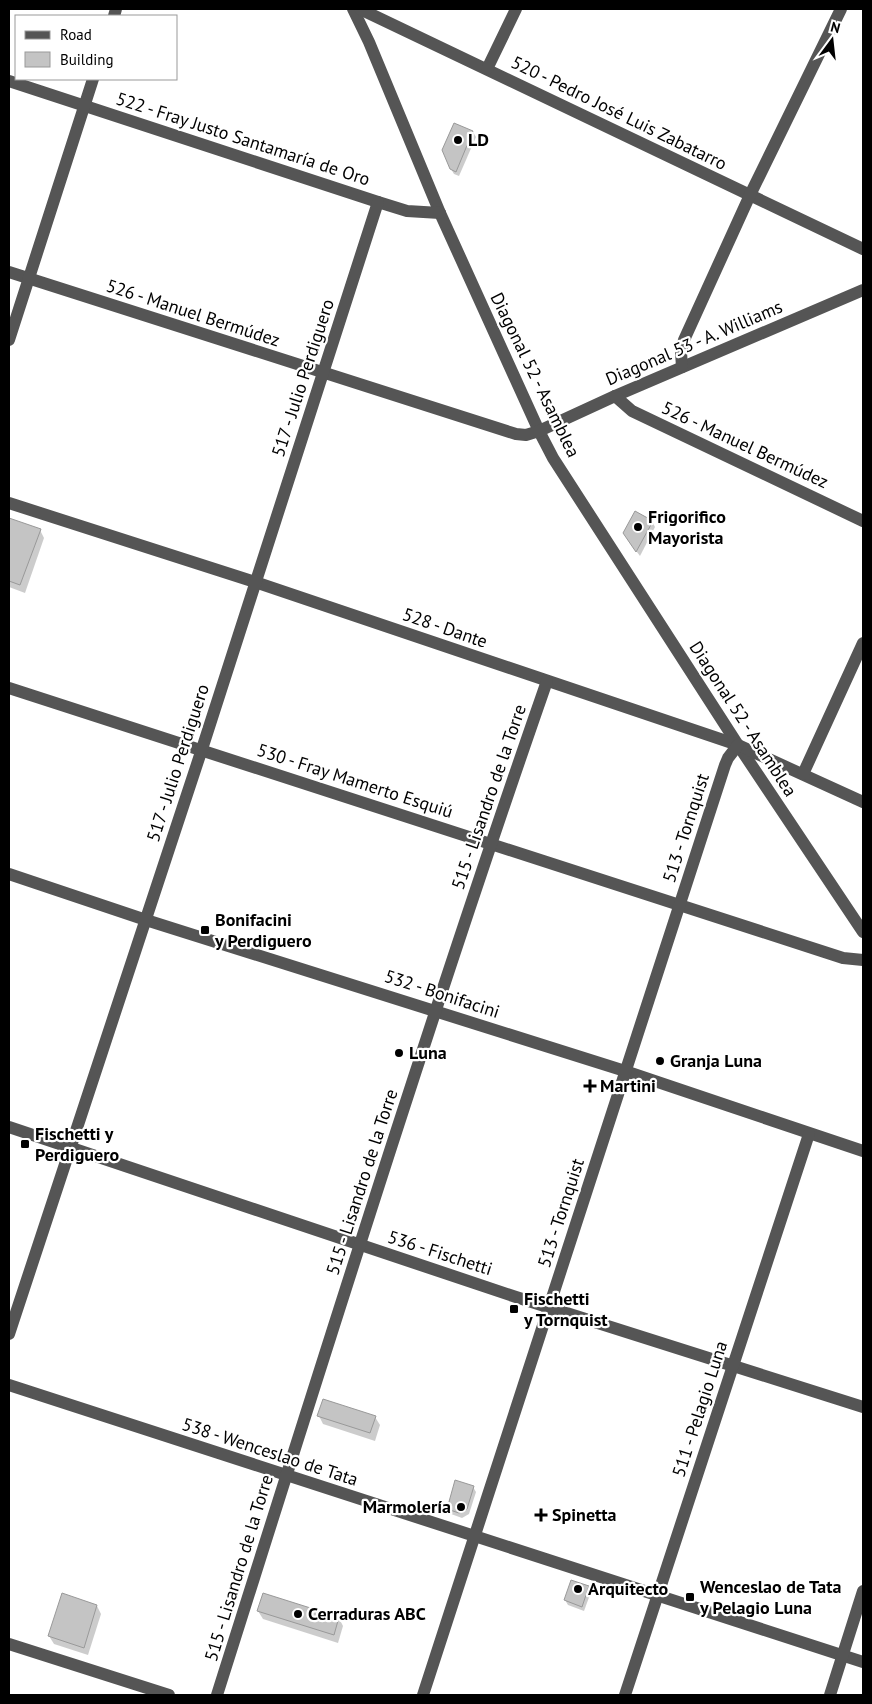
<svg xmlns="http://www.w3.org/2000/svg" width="872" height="1704" viewBox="0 0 872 1704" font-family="'PT Sans',sans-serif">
  <rect width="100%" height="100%" fill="#fff"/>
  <g fill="#0003">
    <polygon points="455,124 473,132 476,137 459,176 454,174 451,169"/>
    <polygon points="9,519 40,530 44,538 25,593 9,587"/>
    <polygon points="652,521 655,527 640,556 627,539"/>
    <polygon points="319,1416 375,1417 380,1425 375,1441 323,1424"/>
    <polygon points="473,1487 476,1492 469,1514 462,1518 451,1514 448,1509"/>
    <polygon points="588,1587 591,1592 584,1611 568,1605 565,1600"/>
    <polygon points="97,1606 101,1614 88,1655 54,1644 49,1636"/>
    <polygon points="258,1611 339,1618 343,1626 338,1643 263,1619"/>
  </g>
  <g fill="#c4c4c4" stroke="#999">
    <polygon points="454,123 473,131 456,172 450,169 442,150"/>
    <polygon points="635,511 653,521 636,552 623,533"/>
    <polygon points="9,518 41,529 20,585 9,581"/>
    <polygon points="323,1399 376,1416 370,1433 317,1416"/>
    <polygon points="455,1480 474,1486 467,1509 459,1513 447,1509"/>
    <polygon points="571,1580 589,1586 582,1607 564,1600"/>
    <polygon points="62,1593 97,1605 84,1648 48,1636"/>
    <polygon points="263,1593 339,1617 334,1635 257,1611"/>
  </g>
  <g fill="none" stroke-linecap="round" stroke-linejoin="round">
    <g stroke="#555" stroke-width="12">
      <polyline points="353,9 369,42 440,213 539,431 553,458 738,745 863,932"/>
      <polyline points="360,9 863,249"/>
      <polyline points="114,16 116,9"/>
      <polyline points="487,69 516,9"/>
      <polyline points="9,81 378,202 407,211 440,213"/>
      <polyline points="9,272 516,434 526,435 539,431 615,396 863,290"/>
      <polyline points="9,340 93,79"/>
      <polyline points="682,367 681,352 684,340 750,195 841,9"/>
      <polyline points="615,396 632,411 863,521"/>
      <polyline points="9,503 255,582 738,745 863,802"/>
      <polyline points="9,688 843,958 863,960"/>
      <polyline points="803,774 863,643"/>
      <polyline points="9,874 146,920 625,1071 863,1151"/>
      <polyline points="9,1127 516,1297 863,1407"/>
      <polyline points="9,1334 202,749 378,202"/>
      <polyline points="9,1385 863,1662"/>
      <polyline points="9,1644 169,1695"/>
      <path d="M217,1695C324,1357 430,1017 547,681"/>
      <polyline points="423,1695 725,765 728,758 738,745"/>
      <polyline points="625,1695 809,1134"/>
      <polyline points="830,1695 863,1591"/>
    </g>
  </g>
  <g fill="#000" stroke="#fff" stroke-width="2">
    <circle cx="458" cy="140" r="5"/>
    <circle cx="638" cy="527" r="5"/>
    <rect x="200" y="925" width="10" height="10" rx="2.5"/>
    <circle cx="399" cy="1053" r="5"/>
    <circle cx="660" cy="1061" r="5"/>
    <path d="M587.5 1078.5h5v5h5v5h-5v5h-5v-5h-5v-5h5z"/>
    <rect x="20" y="1139" width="10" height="10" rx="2.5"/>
    <rect x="509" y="1304" width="10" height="10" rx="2.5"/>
    <circle cx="461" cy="1507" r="5"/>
    <path d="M538.5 1507.5h5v5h5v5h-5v5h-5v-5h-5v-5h5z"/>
    <circle cx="578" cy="1589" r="5"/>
    <rect x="685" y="1592" width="10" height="10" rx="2.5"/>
    <circle cx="298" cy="1614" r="5"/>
  </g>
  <g text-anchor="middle" stroke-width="4.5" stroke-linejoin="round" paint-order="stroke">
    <g font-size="18" fill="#000" stroke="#fff">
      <text transform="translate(619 113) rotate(26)" y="6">520 - Pedro José Luis Zabatarro</text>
      <text transform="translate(243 139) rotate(18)" y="6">522 - Fray Justo Santamaría de Oro</text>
      <text transform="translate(193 313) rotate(18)" y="6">526 - Manuel Bermúdez</text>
      <text transform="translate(694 343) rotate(-23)" y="6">Diagonal 53 - A. Williams</text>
      <text transform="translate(535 375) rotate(64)" y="6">Diagonal 52 - Asamblea</text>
      <text transform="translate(303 378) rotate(-72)" y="6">517 - Julio Perdiguero</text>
      <text transform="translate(745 445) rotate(25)" y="6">526 - Manuel Bermúdez</text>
      <text transform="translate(445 628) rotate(19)" y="6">528 - Dante</text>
      <text transform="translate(743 719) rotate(57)" y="6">Diagonal 52 - Asamblea</text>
      <text transform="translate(178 763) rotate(-72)" y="6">517 - Julio Perdiguero</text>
      <text transform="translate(355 781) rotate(18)" y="6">530 - Fray Mamerto Esquiú</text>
      <text transform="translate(489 797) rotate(-71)" y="6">515 - Lisandro de la Torre</text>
      <text transform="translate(686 828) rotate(-72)" y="6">513 - Tornquist</text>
      <text transform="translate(442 994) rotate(18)" y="6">532 - Bonifacini</text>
      <text transform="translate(362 1182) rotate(-72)" y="6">515 - Lisandro de la Torre</text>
      <text transform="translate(561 1213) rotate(-72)" y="6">513 - Tornquist</text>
      <text transform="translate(440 1253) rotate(18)" y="6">536 - Fischetti</text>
      <text transform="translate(700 1409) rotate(-72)" y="6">511 - Pelagio Luna</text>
      <text transform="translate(270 1452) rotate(18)" y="6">538 - Wenceslao de Tata</text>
      <text transform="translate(239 1568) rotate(-73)" y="6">515 - Lisandro de la Torre</text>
    </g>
    <g font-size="18" font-weight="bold" fill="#000" stroke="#fff" text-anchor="start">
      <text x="468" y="146">LD</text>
      <text x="648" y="523">Frigorifico<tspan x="648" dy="21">Mayorista</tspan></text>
      <text x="215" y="926">Bonifacini<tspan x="215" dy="21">y Perdiguero</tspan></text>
      <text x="409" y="1059">Luna</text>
      <text x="670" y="1067">Granja Luna</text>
      <text x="600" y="1092">Martini</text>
      <text x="35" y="1140">Fischetti y<tspan x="35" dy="21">Perdiguero</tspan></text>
      <text x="524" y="1305">Fischetti<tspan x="524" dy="21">y Tornquist</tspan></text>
      <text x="451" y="1513" text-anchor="end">Marmolería</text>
      <text x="552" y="1521">Spinetta</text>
      <text x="700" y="1593">Wenceslao de Tata<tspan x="700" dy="21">y Pelagio Luna</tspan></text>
      <text x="588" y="1595">Arquitecto</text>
      <text x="308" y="1620">Cerraduras ABC</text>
    </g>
  </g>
  <rect width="872" height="1704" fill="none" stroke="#000000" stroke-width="20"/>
  <rect x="15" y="15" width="162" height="65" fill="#ffffff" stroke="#999999"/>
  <rect x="25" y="31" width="25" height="8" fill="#555555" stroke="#999999"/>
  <text x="60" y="40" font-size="15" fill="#000000">Road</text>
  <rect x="25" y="52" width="25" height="15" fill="#c4c4c4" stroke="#999999"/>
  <text x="60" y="65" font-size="15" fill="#000000">Building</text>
  <g transform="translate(832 40) rotate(15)" stroke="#ffffff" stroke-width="4" paint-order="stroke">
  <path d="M0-4L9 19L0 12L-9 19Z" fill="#000000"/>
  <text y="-8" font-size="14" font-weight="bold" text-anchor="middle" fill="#000000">N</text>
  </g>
</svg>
